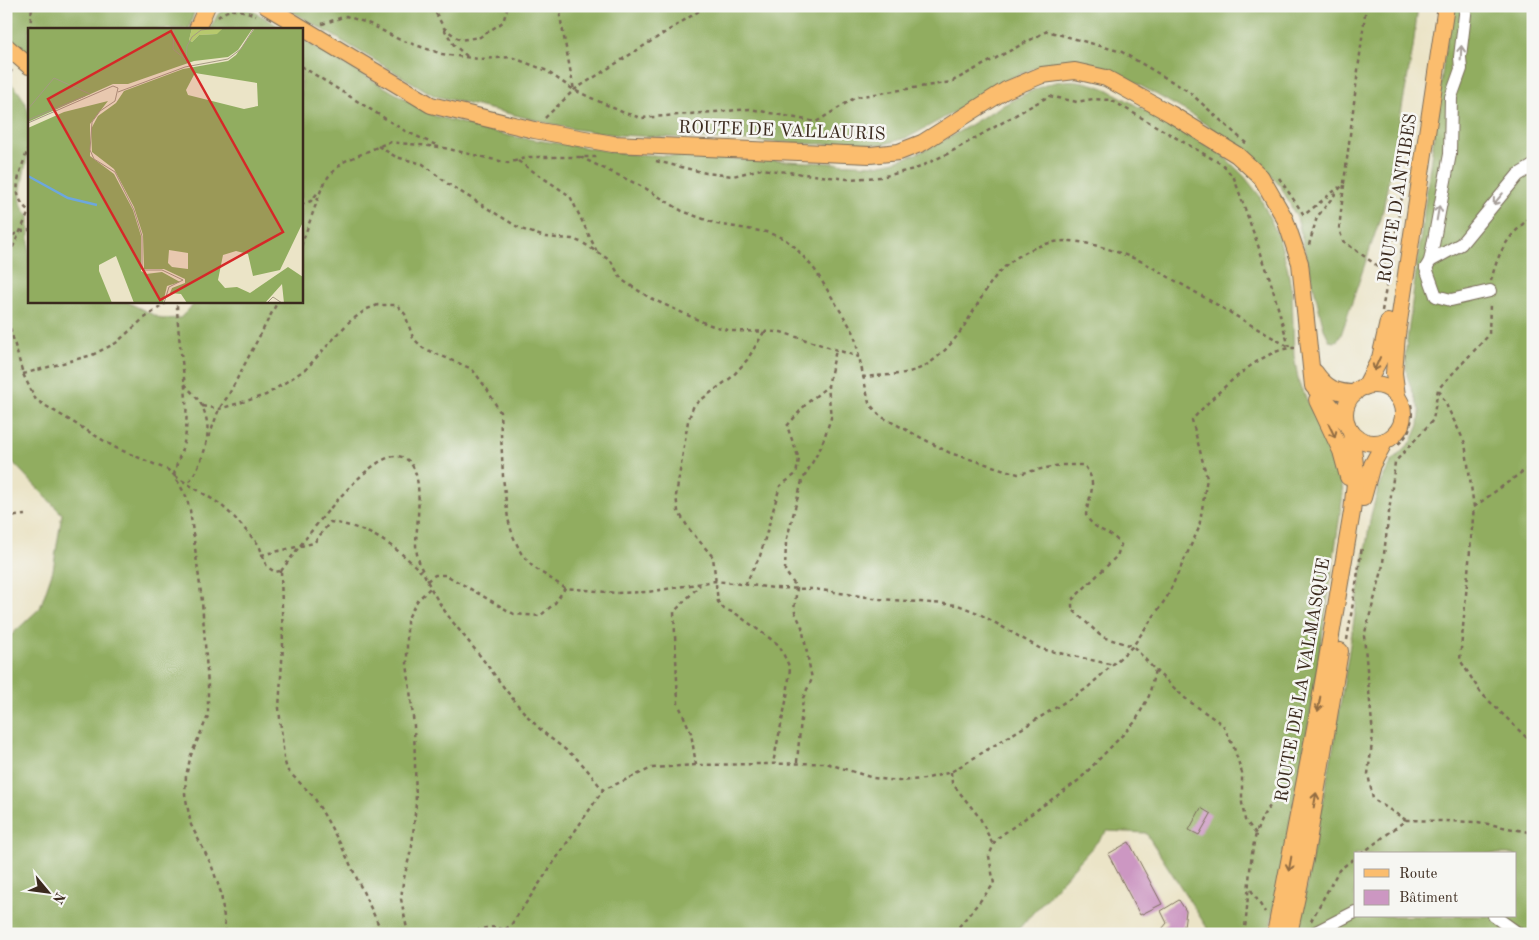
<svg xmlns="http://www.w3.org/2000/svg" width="1539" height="940" viewBox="0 0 1539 940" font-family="'Old Standard TT',serif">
  <rect width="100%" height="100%" fill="#f6f6f2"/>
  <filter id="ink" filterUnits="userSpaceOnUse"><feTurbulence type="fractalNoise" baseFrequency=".02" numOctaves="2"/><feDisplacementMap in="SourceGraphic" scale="10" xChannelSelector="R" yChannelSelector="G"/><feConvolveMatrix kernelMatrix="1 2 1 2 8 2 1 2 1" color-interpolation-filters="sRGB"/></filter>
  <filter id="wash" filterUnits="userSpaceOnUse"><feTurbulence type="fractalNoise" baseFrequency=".0096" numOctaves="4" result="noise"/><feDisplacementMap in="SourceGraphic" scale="20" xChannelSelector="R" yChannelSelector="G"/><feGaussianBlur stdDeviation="1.12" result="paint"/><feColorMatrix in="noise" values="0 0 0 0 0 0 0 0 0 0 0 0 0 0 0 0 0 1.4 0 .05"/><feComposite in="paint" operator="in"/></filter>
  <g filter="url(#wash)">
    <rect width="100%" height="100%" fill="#ebe4c7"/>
    <g fill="#91ad60" stroke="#666c3f" fill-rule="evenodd">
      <polygon points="6,6 196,6 189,29 29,29 29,53 6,35"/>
      <path d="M230,6C250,6 266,19 283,29H210L218,14Z"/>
      <polygon points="283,6 1418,6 1413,48 1383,210 1341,335 1338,340 1333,342 1330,341 1324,329 1297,218 1281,187 1256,159 1189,113 1111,69 1069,61 1041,65 995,85 971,103 909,137 885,144 813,144 617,135 573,129 435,96"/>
      <path d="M1451,6H1533V934H1297L1334,743L1371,515L1380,483L1392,461L1412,441L1419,425L1420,412L1407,376L1405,356ZM1355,854H1515V916H1355Z"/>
      <path d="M301,39L435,116L510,136L628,154L876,165C934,156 972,119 1023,95C1036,89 1049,82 1063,81C1078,79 1093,84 1107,89L1222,154L1244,176L1259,195L1279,238L1287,266L1292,294L1294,356L1299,384L1340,467L1343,494L1312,706L1269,934H1211L1146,833L1107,831L1014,934H6V640L40,608L53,570L62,514L6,455V85L9,82C60,125 0,196 29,215V301H125L162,319L180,318L197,301H301Z"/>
    </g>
    <g id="blocks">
      <g fill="#cc97c2">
        <polygon points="1201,808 1211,814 1199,835 1189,830"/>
        <polygon points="1129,842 1162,904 1140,915 1108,854"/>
        <polygon points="1179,900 1186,911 1183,934 1158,934 1167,923 1161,911"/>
      </g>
    </g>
  </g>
  <g filter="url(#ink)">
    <use href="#blocks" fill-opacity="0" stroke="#796b59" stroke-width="1"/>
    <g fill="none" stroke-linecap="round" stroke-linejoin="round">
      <g stroke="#796b59" stroke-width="14">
        <g id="minor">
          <polyline points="1430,261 1461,244 1518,175 1533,166"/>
          <polyline points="1426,268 1430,261 1450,154 1451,97 1461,69 1460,57 1466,6"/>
          <polyline points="1426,268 1436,296 1451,300 1490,291"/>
          <polyline points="1494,916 1519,934"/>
          <polyline points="1312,934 1355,912"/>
        </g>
      </g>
      <g stroke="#796b59" stroke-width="18">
        <g id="major">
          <polyline points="266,6 431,105 534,130 613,144 870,155 899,152 922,143 1006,90 1042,75 1075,71 1106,78 1171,114 1237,155 1261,177 1285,219 1300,263 1313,386 1347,424"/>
          <polyline points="197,29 207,6"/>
          <polyline points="6,46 29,66"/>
          <path d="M1315,372C1326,388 1336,393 1355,393"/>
          <circle cx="1374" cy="414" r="29"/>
          <polyline points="1365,387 1380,358 1388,322"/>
          <polyline points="1397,396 1394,373 1397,335 1446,6"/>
          <polyline points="1317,400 1341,451 1348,477"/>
          <polyline points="1363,498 1372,465 1385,441"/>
          <polyline points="1275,934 1317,718 1352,512 1356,473 1351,431"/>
          <polyline points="1289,934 1305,859 1340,651"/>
        </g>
      </g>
      <g stroke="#796b59" stroke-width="2.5" stroke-dasharray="4 4" stroke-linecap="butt">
        <polyline points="432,6 444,28 460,40 480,37 503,22 508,6"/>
        <polyline points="564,6 560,16 574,90"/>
        <path d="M218,17C230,6 241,10 256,15"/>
        <polyline points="322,24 346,16 370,24 398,39 442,54 479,59 511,57 545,70 574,90 622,112 641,118 750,109 816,122 856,97 951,82 1047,31 1122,52 1188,91 1248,145"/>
        <polyline points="30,29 32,6"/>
        <polyline points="444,29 454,45 468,57"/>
        <polyline points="301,66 405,131 436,145"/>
        <polyline points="6,80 12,70"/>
        <polyline points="545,118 574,90 707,6"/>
        <path d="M29,146C22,169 7,193 29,211"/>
        <polyline points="378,146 396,157 423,164 448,184 521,229 545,237 572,239 583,243 611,261 622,280 650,298 707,324 731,331 781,332 859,357"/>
        <path d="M580,157L645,188L682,211L717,224L766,232L783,238L795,247L815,270L854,333L869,403L880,416L950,453L1018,474L1060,465H1084C1099,484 1089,494 1086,515C1095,533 1112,530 1121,545L1117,556L1072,600V609L1102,637L1133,646L1155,670L1149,696L1135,722L1079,780L996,839L989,856L994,884L953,934"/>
        <polyline points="518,161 570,196 598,254"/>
        <polyline points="656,161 706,173 733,176 761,169 847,179 881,177 918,168 949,153 1049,96 1077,102 1093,99 1111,100 1223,165 1234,178 1270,279 1289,347"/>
        <polyline points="1279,178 1304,215 1339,187"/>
        <polyline points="1344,185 1339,229 1343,241 1379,267 1389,265"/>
        <polyline points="301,205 311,201 319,191"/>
        <polyline points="6,223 11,236 21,231 29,230"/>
        <polyline points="1309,245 1317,217 1344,183 1366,6"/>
        <polyline points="301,246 321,190 328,177 343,162 389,142 440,147 508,163 528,157 599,157"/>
        <polyline points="6,262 29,212"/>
        <path d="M1491,281C1499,249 1508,236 1533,215"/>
        <polyline points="1382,311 1403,191"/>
        <polyline points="6,313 23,374 36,400 116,448 168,470 174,475 186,496 190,510 202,601 208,686 208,716 191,755 186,776 185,794 191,825 211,864 221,893 226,934"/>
        <polyline points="764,332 747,360 732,377 694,405 688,421 676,496 678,511 689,529 713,557 718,602 724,609 735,613 779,645 790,668 787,697 773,763"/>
        <polyline points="23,374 92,355 116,343 143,319 169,301"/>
        <path d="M862,377C883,375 910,376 928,364C957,345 970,315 988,287C1003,262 1036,241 1066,241C1088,241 1115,251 1136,259C1148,264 1160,272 1172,279C1212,301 1250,325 1289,347"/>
        <path d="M185,384C190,391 198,398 202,406C215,433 203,461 188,484"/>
        <polyline points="1439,390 1465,443 1474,507 1460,660 1481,693 1533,744"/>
        <polyline points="202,406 219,409 266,395 306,369 349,322 367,309 378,305 397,305 405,314 413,338 423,348 472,369 487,389 500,412 503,477 508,519 513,536 521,553 533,567 565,588 617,593 648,592 715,581 775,588 814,589 880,599 958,605 978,613 1041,649 1114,665"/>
        <polyline points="209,437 219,409 228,396 278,301"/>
        <path d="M1398,444C1412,434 1414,415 1410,400"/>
        <path d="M174,475C177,461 185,445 186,431C189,387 177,345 177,301"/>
        <polyline points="175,476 220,504 234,517 259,545 267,567 275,572 280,571"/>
        <polyline points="1474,507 1533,464"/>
        <polyline points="6,517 25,515"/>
        <path d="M261,555L314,543L330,522C368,527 395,545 421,572"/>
        <path d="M281,571C300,546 365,455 397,456C429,458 416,524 416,544C416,555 420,566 425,576C440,610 459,629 481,657C498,679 515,704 535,724C547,737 563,747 576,758C586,767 594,779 603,790"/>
        <polyline points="281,571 283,646 279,708 284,758 287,770 314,797 342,847 383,934"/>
        <polyline points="427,581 435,575 446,575 514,614 540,616 555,603 565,588"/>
        <polyline points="745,585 760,556 780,486 796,474 799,459 787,426 807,403 828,386"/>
        <polyline points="1347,640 1362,547"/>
        <polyline points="1155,670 1186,699 1223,725 1234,748 1242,773 1242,803 1245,820 1257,835"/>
        <polyline points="797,762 803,698 812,679 802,627 794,610 797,588 785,571 786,542 802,481 821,447 831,418 828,386 836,350"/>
        <polyline points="696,765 691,733 678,703 674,612 700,585"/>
        <polyline points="951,772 952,783 980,818 993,845"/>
        <polyline points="1406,820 1373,799 1368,774 1373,735 1364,636 1382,571 1395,462 1433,420 1438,389 1489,335 1490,303"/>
        <polyline points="1361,854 1406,820 1478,822 1533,833"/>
        <polyline points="1251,890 1265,912"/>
        <polyline points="1311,921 1339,870 1355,858"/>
        <polyline points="408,934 401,899 403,882 412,846 416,803 414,726 407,663 407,620 417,601 430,588"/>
        <path d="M468,934C481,929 491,924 504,930"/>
        <path d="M499,934L511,925L603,790L652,768L696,765L826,763L873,778L899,781L924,779L951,772L1086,689L1133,646L1167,597L1199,528L1207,478L1192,420C1212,397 1263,346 1295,348"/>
        <path d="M1244,934C1250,898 1247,846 1263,816C1270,804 1282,794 1290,783"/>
      </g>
      <use href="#minor" stroke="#fff" stroke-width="12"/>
      <use href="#major" stroke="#fbbd6e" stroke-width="16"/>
    </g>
    <defs><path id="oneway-shaft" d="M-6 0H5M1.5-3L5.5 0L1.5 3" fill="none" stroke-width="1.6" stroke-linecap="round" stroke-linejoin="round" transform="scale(1.25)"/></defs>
    <g stroke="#a79f9a">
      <use href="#oneway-shaft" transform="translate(1461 53) rotate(-87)"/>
      <use href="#oneway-shaft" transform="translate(1498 199) rotate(130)"/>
      <use href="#oneway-shaft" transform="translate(1438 213) rotate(-80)"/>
    </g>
    <g stroke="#916c42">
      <use href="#oneway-shaft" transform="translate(1377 364) rotate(114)"/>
      <use href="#oneway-shaft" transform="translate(1332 431) rotate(65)"/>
      <use href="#oneway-shaft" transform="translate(1319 704) rotate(100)"/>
      <use href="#oneway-shaft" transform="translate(1315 800) rotate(-80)"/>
      <use href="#oneway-shaft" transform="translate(1290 864) rotate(100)"/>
    </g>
  </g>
  <g text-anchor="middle" stroke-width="5" stroke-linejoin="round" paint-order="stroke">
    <g font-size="18" fill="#3b2a1e" stroke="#f6f6f2">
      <text transform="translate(782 130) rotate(2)" y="6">ROUTE DE VALLAURIS</text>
      <text transform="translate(1397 198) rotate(-81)" y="6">ROUTE D'ANTIBES</text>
      <text transform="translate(1302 680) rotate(-80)" y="6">ROUTE DE LA VALMASQUE</text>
    </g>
  </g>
  <g transform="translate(28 28)">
    <rect width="275" height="275" fill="#ebe4c7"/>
    <path d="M164,0H195L190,6L171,7L164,14L161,12Z" fill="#b7c96d"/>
    <path d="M0,0H164L161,12L164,14L171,7L189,6L195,0H225L210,22L200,29L166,33L100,56H85L0,94ZM227,0H275V194L252,242L225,248L220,226L208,223L195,227L190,252L197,260L209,259L222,265L260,239L275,249V275H256L254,256L237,275H159L153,266L142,265L144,260L157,255V251L136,241H116L115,207L106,179L86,141L64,124L63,101L70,88L88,75L96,63L155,41L200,33L208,27ZM167,45L229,55L230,78L216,81L160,67L158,62ZM141,222L160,225V241L144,239L140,235ZM80,73L62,96V128L86,146L105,182L113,208V243L118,246L134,244L152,254L139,258L135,275H106L88,228L71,237V243L84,275H0V100L36,84Z" fill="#91ad60" fill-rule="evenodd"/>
    <path fill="none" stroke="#6da7dd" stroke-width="2.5" d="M0,148L40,170L69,177"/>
    <path fill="none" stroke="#a59a83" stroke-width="1" d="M146,0L145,21L162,35L161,38M158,33L159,18L164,9L173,2L191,0M90,64L157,39L200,31L213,21L226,0M0,81L26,50L62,66M0,92L57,68M0,95L85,58L90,60L87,73L72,83L64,94L62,122L66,131L87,144L106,182L114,208V242H134L155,252L141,259L136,275M239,275L245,269L254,275"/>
    <path fill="#d62828" fill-opacity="0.15" stroke="#d62828" stroke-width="2.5" d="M143,3L255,204L132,272L20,71Z"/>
    <rect width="275" height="275" fill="none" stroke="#3b2a1e" stroke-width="2.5"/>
  </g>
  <rect width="1539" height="940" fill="none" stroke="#f6f6f2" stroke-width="25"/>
  <rect x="1354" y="852" width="162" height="65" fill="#f6f6f2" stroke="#aba49d"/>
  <rect x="1364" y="869" width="25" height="8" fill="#fbbd6e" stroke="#aba49d"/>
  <text x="1399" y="878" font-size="15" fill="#3b2a1e">Route</text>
  <rect x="1364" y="890" width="25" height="15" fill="#cc97c2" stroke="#aba49d"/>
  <text x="1399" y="902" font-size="15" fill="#3b2a1e">Bâtiment</text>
  <g transform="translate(48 892) rotate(119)" stroke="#f6f6f2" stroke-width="4" paint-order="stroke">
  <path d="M0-4L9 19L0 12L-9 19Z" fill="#3b2a1e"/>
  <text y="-8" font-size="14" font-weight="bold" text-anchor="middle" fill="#3b2a1e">N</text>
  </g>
</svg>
